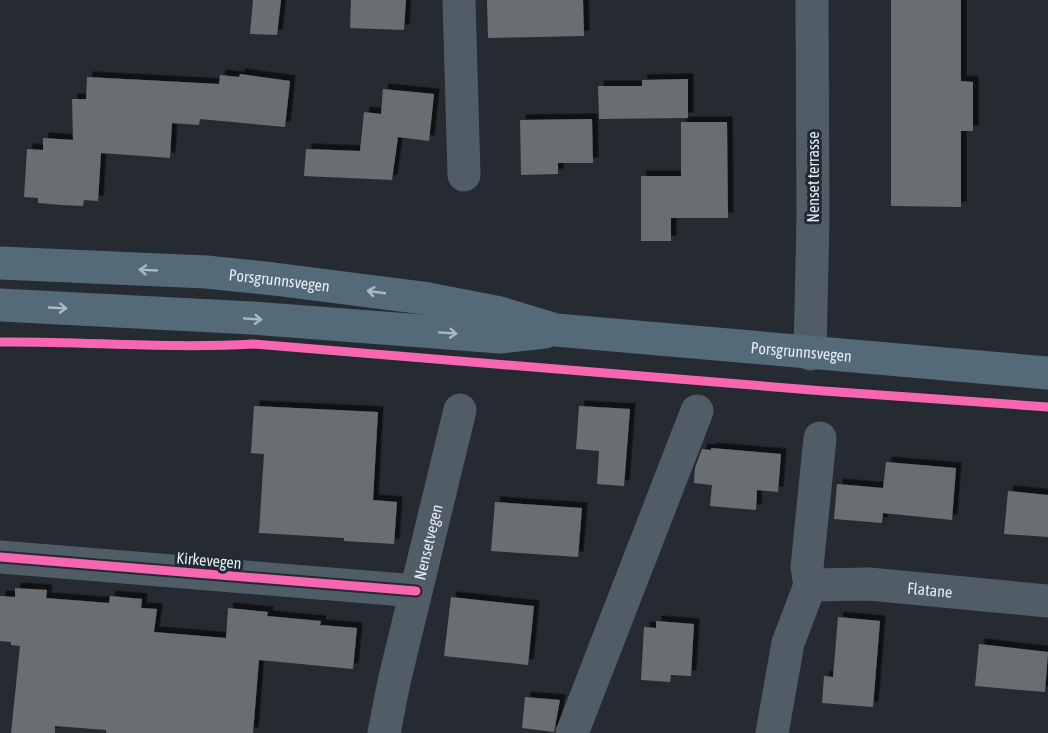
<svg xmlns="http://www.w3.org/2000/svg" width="1048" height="733" viewBox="0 0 1048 733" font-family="'Asap Condensed',sans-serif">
  <defs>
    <filter id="shadow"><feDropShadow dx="5.5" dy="-5.5" stdDeviation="0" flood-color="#0009"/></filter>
  </defs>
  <rect width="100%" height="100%" fill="#252b30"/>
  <g fill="#696e72" filter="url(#shadow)">
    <polygon points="253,0 281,0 277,35 250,34"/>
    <polygon points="351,0 406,0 404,30 350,28"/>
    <polygon points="487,0 583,0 584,36 488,38"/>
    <polygon points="891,0 961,0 961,81 973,82 973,131 961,131 961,207 891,206"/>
    <polygon points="240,74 290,81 285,127 200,119 199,125 172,123 170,158 101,153 98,201 84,200 83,206 61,205 38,203 38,198 24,197 27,149 43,150 43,138 73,140 72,99 86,99 87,77 219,84 220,75 239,77"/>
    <polygon points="688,79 688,118 599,119 598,86 642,86 642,80"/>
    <polygon points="383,89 434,94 429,141 398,137 392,180 304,176 306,149 360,151 364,112 381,114"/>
    <polygon points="592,119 593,163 558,163 558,174 521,175 520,120"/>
    <polygon points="681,122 727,122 728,218 671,218 671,241 641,241 641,176 681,176"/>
    <polygon points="254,406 378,412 373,500 397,502 394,544 344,541 344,538 259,533 264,454 251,453"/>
    <polygon points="579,406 630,409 624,486 597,484 599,451 576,449"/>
    <polygon points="711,448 781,454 778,492 757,490 756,510 710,506 712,485 694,483 695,468 702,449 711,450"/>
    <polygon points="886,462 956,468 952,520 883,513 882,523 834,519 837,484 883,488"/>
    <polygon points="1008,491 1048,495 1048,537 1004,534"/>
    <polygon points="495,502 582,508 578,557 491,551"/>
    <polygon points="15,588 47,590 46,598 109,603 110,596 142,599 141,608 157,609 154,632 226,638 228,608 268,612 267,616 321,621 320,625 357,628 353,669 259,660 253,733 106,733 106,730 55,726 55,733 11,733 20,646 11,645 11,642 0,641 0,596 15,597"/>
    <polygon points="451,597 534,606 528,665 444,656"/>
    <polygon points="838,617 880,621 873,707 822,703 824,676 833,677"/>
    <polygon points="656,621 694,624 691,676 671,675 670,682 641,680 644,627 656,628"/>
    <polygon points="979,644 1048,652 1045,692 975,686"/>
    <polygon points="525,697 560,700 554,732 522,728"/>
  </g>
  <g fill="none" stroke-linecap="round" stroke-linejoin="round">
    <g stroke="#505d66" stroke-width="33">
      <polyline points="459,0 464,175"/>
      <polyline points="810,354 813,218 812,0"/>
      <polyline points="0,557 416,591"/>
      <path id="s1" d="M810,585L869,584L1048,601"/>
      <path id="s2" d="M384,733L394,682L460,410"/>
      <polyline points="572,733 697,411"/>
      <polyline points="772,733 788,643 810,585 807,567 820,438"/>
    </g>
    <g stroke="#556a79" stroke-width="33">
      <path id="s3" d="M0,263L206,272L274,279L423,298L500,313L556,330L1048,373"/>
      <polyline points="0,305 252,318 500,337 545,332"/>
    </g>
    <g stroke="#212b34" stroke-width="13">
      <g id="cycleway">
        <path d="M0,342C84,341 168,349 253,344L824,391L1048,407"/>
        <polyline points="0,557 416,591"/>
      </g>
    </g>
    <use href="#cycleway" stroke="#f766af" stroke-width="9"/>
  </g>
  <defs><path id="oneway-shaft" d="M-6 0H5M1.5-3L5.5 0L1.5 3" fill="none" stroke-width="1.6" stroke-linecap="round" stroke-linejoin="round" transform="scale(1.5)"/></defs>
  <g stroke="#abb8c1">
    <use href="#oneway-shaft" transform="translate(148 270) rotate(-177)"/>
    <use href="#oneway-shaft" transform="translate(376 292) rotate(-172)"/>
    <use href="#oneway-shaft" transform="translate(58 308) rotate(3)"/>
    <use href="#oneway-shaft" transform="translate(253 319) rotate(4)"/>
    <use href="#oneway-shaft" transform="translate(448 333) rotate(4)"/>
  </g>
  <g text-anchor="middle" stroke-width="6" stroke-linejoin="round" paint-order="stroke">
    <g font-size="16" fill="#e5ecf1" stroke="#212b34">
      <text transform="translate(813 177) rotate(-90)" y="6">Nenset terrasse</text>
      <text dy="6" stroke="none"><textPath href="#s3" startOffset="280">Porsgrunnsvegen</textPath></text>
      <text dy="6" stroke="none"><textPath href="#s3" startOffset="808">Porsgrunnsvegen</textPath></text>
      <text dy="6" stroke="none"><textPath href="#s2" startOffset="196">Nensetvegen</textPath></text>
      <text transform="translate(209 560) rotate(5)" y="6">Kirkevegen</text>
      <text dy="6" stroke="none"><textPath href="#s1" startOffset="120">Flatane</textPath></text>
    </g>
  </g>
</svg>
